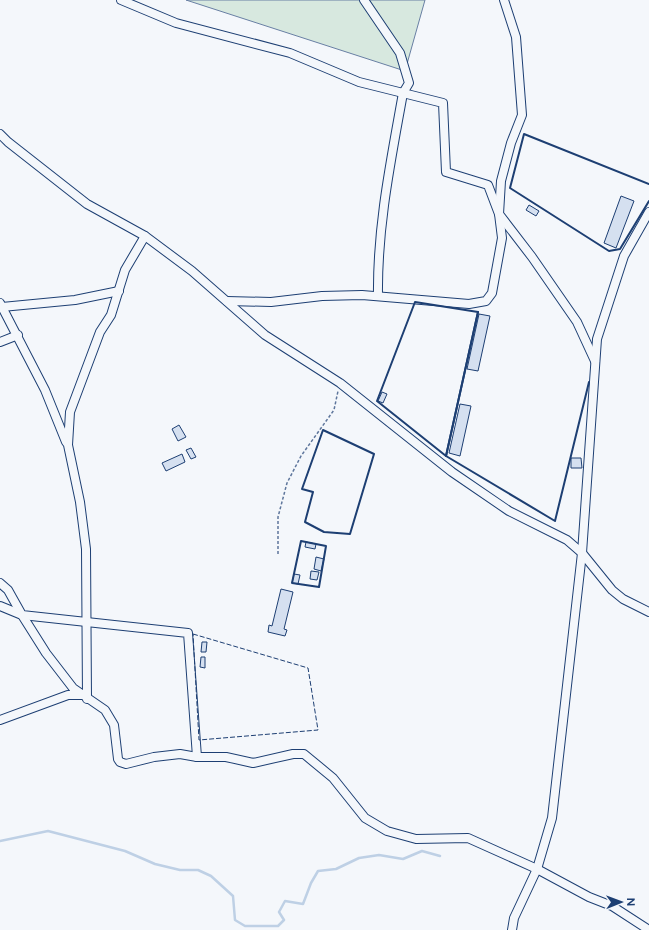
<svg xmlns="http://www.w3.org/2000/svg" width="649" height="930" viewBox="0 0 649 930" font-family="Figtree,sans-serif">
  <rect width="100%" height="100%" fill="#f4f7fb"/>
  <polygon fill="#d7e8df" stroke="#687fa3" points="186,0 425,0 405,71"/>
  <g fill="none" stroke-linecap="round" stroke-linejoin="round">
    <polyline stroke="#bed0e5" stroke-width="2.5" points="0,841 48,831 125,851 155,864 180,870 198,870 211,876 233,896 235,920 245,926 278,926 284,920 279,912 285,901 303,904 311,883 318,871 336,869 359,858 379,855 403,859 422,851 440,856"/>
  </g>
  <g fill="#d5e0f0" stroke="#1d3f73">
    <polygon points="621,196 634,201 616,248 604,243"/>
    <polygon points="529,205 539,211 536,216 526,210"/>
    <polygon points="479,314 490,316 478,371 467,369"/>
    <polygon points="382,392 387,394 383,403 378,401"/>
    <polygon points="460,404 471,406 460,456 449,453"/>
    <polygon points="179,425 186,437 178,441 172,429"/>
    <polygon points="191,448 196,457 191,459 186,450"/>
    <polygon points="182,454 185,462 166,471 162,463"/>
    <polygon points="571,458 581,458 582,468 571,468"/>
    <polygon points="306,542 316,544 315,549 305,547"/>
    <polygon points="316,557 324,559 321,571 314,569"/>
    <polygon points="311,571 319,572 317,580 310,579"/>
    <polygon points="294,574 300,575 298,584 292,583"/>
    <polygon points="281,589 293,592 284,629 287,630 285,636 268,632 269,625 272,626"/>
    <polygon points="202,642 207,642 206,652 201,652"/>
    <polygon points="201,657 205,657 205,668 200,667"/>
  </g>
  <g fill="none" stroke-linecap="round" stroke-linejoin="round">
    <g stroke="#1d3f73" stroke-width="10">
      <g id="minor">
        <polyline points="121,0 176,23 290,53 359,82 443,103 446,172 488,185 499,214 502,238 492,293 486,301 469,304 362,295 322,296 271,302 227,301"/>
        <path d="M364,0L400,53L409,83L403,93C391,160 377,227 378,296"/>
        <polyline points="504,0 516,37 522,115 511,143 501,181 499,214 532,257 577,322 595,361"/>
        <polyline points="0,134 8,142 87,204 145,236 192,271 265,335 340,383 452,472 509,511 567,540 582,553 612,590 623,599 649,612"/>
        <polyline points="0,303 45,390 66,442"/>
        <polyline points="2,307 75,300 119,291"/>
        <polyline points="0,342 18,335"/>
        <polyline points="0,583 8,590 22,615 188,633 197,757"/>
        <polyline points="0,606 22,615 46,653 73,688 105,710 114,725 118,759 120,762 126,764 154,757 180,754 197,757 226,757 253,763 293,754 304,754 333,778 365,818 387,831 416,839 468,838 537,869 589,897 612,906 649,930"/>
        <polyline points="87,699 86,549 80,502 68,445 70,412 100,332 111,315 125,270 145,236"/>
        <polyline points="0,720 68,695 82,695"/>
        <polyline points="512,930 514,918 537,869 552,818 582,553 597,339 624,256 649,212"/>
      </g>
    </g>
    <polyline stroke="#5e769c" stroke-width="1.5" stroke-dasharray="3 2" stroke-linecap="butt" points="278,554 278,517 287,483 301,456 334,410 338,391"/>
    <use href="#minor" stroke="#f4f7fb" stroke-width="8"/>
    <polygon stroke="#1d3f73" stroke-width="1" stroke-dasharray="5 2" stroke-linecap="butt" points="193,634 308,668 318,730 199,740"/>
    <g stroke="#1d3f73" stroke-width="2">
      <polyline points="649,184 524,134 510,188 609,251 620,249 649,201"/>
      <polygon points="415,302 478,312 446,456 377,401"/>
      <polyline points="478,312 446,456 555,521 589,382"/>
      <polygon points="323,430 374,454 350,534 324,532 305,522 313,492 302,489"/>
      <polygon points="301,541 326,546 319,587 292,583"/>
    </g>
  </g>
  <g transform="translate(621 902) rotate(89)" stroke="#f4f7fb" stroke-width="3" paint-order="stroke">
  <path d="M0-3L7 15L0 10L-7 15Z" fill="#1d3f73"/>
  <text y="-6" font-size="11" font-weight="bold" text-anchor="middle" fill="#1d3f73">N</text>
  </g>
</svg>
